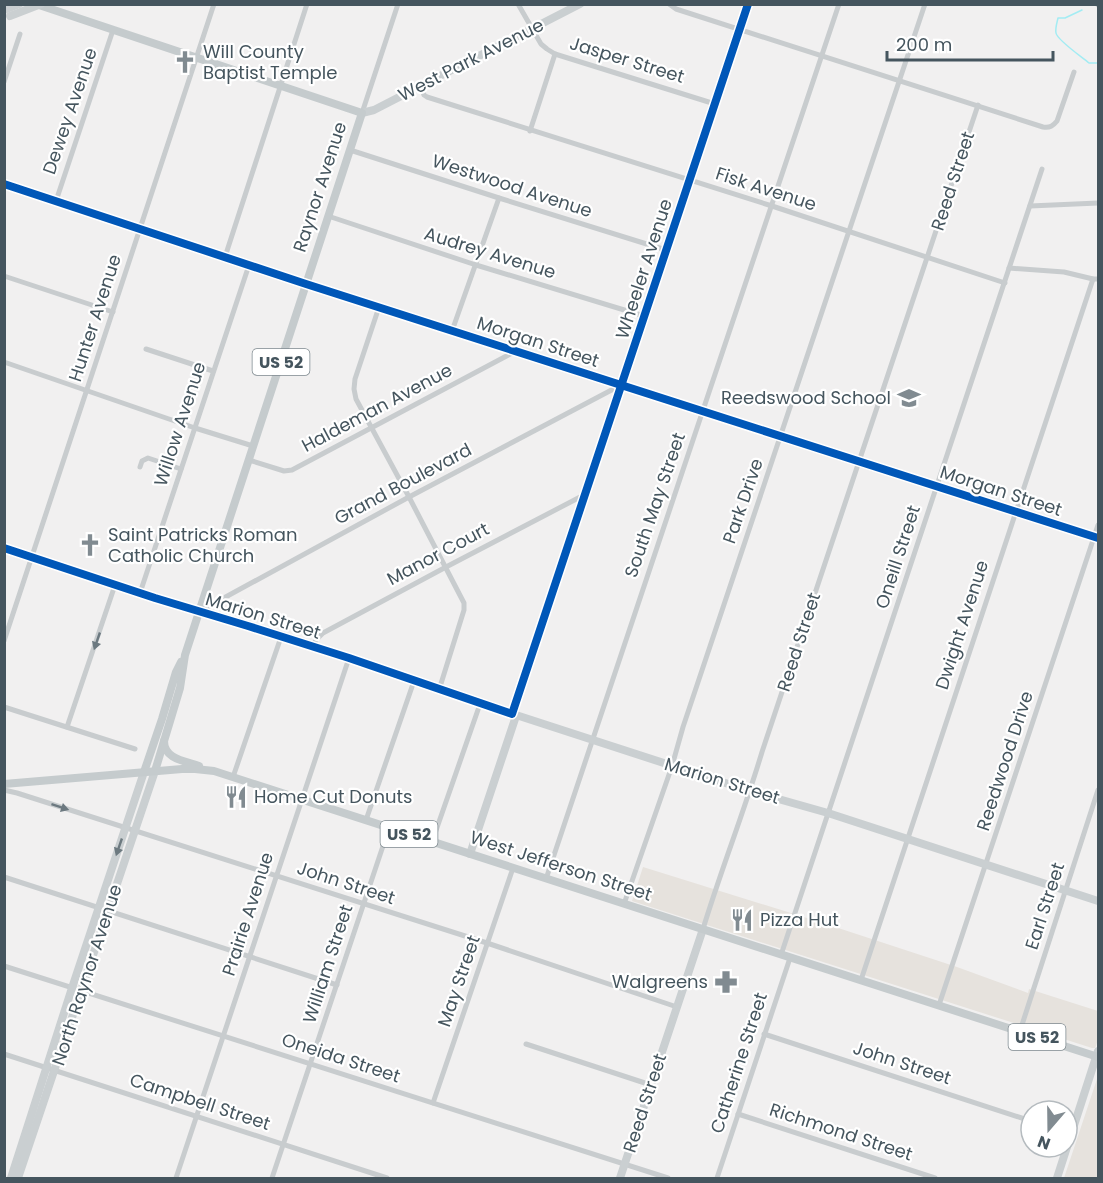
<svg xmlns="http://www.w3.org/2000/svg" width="1103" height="1183" viewBox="0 0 1103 1183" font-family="Poppins,sans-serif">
  <rect width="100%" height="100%" fill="#f1f0f0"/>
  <g fill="#e6e2dd">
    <polygon points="643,867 823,923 957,967 1028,993 1029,989 1098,1011 1098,1039 1096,1046 1095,1048 1092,1048 632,901"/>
    <polygon points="1098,1076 1098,1178 1064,1178"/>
  </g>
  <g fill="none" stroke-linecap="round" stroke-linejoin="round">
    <path stroke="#a3ecf3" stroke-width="1.5" d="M1082,10L1065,18H1058C1057,23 1055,28 1056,33C1057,40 1082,57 1089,63H1098"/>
    <g stroke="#c8ccce" stroke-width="5">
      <polyline points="518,4 541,44 547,49 555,54 715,104"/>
      <path d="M669,4L676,9L1043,127C1050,128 1053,126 1057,121L1074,72"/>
      <polyline points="1098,4 1098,5"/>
      <polyline points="4,82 20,34"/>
      <polyline points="420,85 424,95 427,97 772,206 1005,283"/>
      <polyline points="362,113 398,4"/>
      <polyline points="530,131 555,54"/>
      <polyline points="350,150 499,198 666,250"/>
      <polyline points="56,201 113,30"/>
      <polyline points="1030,206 1098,203"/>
      <polyline points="328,216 476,265 644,316"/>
      <polyline points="225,257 307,4"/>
      <polyline points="1009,268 1064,272 1093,279 1098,279"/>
      <polyline points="4,276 113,312"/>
      <polyline points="379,307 355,379 354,389 356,399 409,497 464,603 464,610 439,690"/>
      <polyline points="452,331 499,198"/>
      <polyline points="146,349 213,371"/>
      <polyline points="4,362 195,428 253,446"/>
      <polyline points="249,460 284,471 292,470 516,351"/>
      <polyline points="140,467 142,461 148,458 181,469"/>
      <polyline points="140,593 249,265"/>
      <polyline points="200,611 409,497 621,385"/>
      <polyline points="4,641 214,4"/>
      <polyline points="313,647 316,640 323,633 446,567 584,495"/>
      <polyline points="4,707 135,749"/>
      <polyline points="67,727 115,585"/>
      <polyline points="233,777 281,637"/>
      <polyline points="4,790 17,793 487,943 677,1007"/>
      <polyline points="366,820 414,681"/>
      <polyline points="432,842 480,704"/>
      <polyline points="4,877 337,985"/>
      <polyline points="546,879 839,4"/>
      <polyline points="624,904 672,766 683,727 925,4"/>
      <path d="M703,929C721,870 744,812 762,752L978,105"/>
      <polyline points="781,955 1042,169"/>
      <polyline points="4,966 668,1178"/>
      <polyline points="861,980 1093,279"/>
      <polyline points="939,1005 1098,525"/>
      <polyline points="1020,1031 1098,790"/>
      <polyline points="764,1034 1031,1121"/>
      <polyline points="526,1044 651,1085"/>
      <polyline points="4,1054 387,1178"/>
      <polyline points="433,1103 513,868"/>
      <polyline points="738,1114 935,1178"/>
      <polyline points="176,1178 349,658"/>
      <polyline points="272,1178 389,828"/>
      <polyline points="717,1178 790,958"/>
    </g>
    <g stroke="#cacfd1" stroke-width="8">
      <polyline points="4,10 19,4"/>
      <polyline points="362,113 374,110 580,4"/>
      <polyline points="4,184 306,284 1098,538"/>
      <polyline points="4,548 155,598 248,626 349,658 439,690 593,740 750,791 828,813 1098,901"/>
      <polyline points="512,714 748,4"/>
      <polyline points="470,854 516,716"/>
      <polyline points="11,1178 72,988 144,772"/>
      <polyline points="18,1178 155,771"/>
      <polyline points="620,1178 703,929"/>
      <polyline points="1057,1178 1098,1051"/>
    </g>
    <g stroke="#c5cbcd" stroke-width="8">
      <polyline points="36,4 362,113 185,655 180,688 155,771"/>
      <path d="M164,741C164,759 185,761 199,766"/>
      <polyline points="144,772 162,719 176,672 181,662"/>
      <polyline points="4,784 182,769 195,769 214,771 1098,1057"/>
    </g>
    <polyline stroke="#cacfd1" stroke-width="8" points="10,16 41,4"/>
    <g stroke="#fff" stroke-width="11">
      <g id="cycleway">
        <polyline points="4,184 306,284 1098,538"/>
        <polyline points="4,548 155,598 248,626 349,658 512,714 748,4"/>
      </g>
    </g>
    <use href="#cycleway" stroke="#0057b8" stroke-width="8"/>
  </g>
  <defs><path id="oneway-solid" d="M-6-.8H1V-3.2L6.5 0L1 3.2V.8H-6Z" transform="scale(1.5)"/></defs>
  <g fill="#6c7980">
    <use href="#oneway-solid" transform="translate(97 641) rotate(109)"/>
    <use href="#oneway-solid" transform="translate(60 807) rotate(18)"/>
  </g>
  <use fill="#6d7a80" href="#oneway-solid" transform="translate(119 847) rotate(109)"/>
  <defs>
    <g id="church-bare" transform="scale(1.8)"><path d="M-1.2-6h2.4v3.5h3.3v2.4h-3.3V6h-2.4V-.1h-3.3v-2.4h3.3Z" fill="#818b91" stroke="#fff" stroke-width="2.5" paint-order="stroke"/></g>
    <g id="school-bare" transform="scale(1.8)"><path d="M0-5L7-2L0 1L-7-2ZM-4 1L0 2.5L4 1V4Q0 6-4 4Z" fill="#818b91" stroke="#fff" stroke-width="2.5" paint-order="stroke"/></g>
    <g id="restaurant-bare" transform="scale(1.8)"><path d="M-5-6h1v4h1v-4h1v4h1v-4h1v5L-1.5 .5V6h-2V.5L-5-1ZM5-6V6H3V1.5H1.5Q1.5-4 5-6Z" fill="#818b91" stroke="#fff" stroke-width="2.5" paint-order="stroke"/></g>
    <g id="pharmacy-bare" transform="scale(1.8)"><path d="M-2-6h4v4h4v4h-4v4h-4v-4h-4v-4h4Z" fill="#818b91" stroke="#fff" stroke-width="2.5" paint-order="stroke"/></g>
  </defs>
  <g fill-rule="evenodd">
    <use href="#church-bare" x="185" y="62"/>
    <use href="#school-bare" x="909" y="398"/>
    <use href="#church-bare" x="90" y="545"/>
    <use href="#restaurant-bare" x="236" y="797"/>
    <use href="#restaurant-bare" x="742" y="920"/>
    <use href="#pharmacy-bare" x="726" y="982"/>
  </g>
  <g text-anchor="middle" stroke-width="4.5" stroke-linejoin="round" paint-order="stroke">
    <g fill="#fff" stroke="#7d888e" stroke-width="1.5">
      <rect x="252.5" y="349" width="57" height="26" rx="4.5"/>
      <rect x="380.5" y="821" width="57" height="26" rx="4.5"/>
      <rect x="1008.5" y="1024" width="57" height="26" rx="4.5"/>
    </g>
    <g font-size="16" font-weight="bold" fill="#45555e">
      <text x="281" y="368">US 52</text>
      <text x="409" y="840">US 52</text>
      <text x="1037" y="1043">US 52</text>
    </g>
    <g font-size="18" fill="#45555e" stroke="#fff" text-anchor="start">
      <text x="203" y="58">Will County<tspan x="203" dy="21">Baptist Temple</tspan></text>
      <text x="891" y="404" text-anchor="end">Reedswood School</text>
      <text x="108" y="541">Saint Patricks Roman<tspan x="108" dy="21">Catholic Church</tspan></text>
      <text x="254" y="803">Home Cut Donuts</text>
      <text x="760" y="926">Pizza Hut</text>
      <text x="708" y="988" text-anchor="end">Walgreens</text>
    </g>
    <g font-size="18" fill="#45555e" stroke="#fff">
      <text transform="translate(471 60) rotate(-27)" y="6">West Park Avenue</text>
      <text transform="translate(627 60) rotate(17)" y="6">Jasper Street</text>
      <text transform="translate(70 111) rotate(-71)" y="6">Dewey Avenue</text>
      <text transform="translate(953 181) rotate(-72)" y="6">Reed Street</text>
      <text transform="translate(512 186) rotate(18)" y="6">Westwood Avenue</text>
      <text transform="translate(320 187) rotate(-72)" y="6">Raynor Avenue</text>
      <text transform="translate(766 189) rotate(18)" y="6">Fisk Avenue</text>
      <text transform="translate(490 253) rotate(17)" y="6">Audrey Avenue</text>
      <text transform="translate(644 269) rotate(-72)" y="6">Wheeler Avenue</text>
      <text transform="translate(95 318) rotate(-72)" y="6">Hunter Avenue</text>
      <text transform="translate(538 342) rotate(18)" y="6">Morgan Street</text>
      <text transform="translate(377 408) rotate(-28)" y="6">Haldeman Avenue</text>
      <text transform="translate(180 424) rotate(-72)" y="6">Willow Avenue</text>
      <text transform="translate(403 484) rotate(-28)" y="6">Grand Boulevard</text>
      <text transform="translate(1001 491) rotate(18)" y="6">Morgan Street</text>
      <text transform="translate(743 501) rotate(-71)" y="6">Park Drive</text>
      <text transform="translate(655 505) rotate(-71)" y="6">South May Street</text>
      <text transform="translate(438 554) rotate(-28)" y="6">Manor Court</text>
      <text transform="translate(898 557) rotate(-72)" y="6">Oneill Street</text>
      <text transform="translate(263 616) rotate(17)" y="6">Marion Street</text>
      <text transform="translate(962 625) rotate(-72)" y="6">Dwight Avenue</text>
      <text transform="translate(799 642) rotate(-72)" y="6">Reed Street</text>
      <text transform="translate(1005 761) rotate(-72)" y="6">Reedwood Drive</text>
      <text transform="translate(722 781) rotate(17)" y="6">Marion Street</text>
      <text transform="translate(561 866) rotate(18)" y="6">West Jefferson Street</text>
      <text transform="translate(346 883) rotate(18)" y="6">John Street</text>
      <text transform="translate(1045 906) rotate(-72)" y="6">Earl Street</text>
      <text transform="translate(248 914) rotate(-72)" y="6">Prairie Avenue</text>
      <text transform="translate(328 964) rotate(-72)" y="6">William Street</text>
      <text transform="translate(87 975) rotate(-72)" y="6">North Raynor Avenue</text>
      <text transform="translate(459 981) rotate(-71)" y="6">May Street</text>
      <text transform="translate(341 1058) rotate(18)" y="6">Oneida Street</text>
      <text transform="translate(739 1063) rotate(-72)" y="6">Catherine Street</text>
      <text transform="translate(902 1063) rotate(18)" y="6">John Street</text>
      <text transform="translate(200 1102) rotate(18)" y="6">Campbell Street</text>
      <text transform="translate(645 1103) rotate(-72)" y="6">Reed Street</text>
      <text transform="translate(841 1132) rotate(18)" y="6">Richmond Street</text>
    </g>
  </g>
  <rect width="1103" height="1183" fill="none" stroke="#45555e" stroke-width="12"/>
  <g transform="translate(1049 1129) rotate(200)"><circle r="28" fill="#ffffff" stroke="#b5bbbf" stroke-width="1.5"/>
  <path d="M0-4.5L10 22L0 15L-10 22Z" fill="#818b91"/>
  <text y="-9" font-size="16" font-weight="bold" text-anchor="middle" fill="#45555e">N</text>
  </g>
  <path d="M887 51v9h166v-9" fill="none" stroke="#45555e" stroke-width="3"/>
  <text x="896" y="51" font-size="18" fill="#45555e" stroke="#ffffff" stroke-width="4.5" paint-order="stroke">200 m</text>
</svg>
